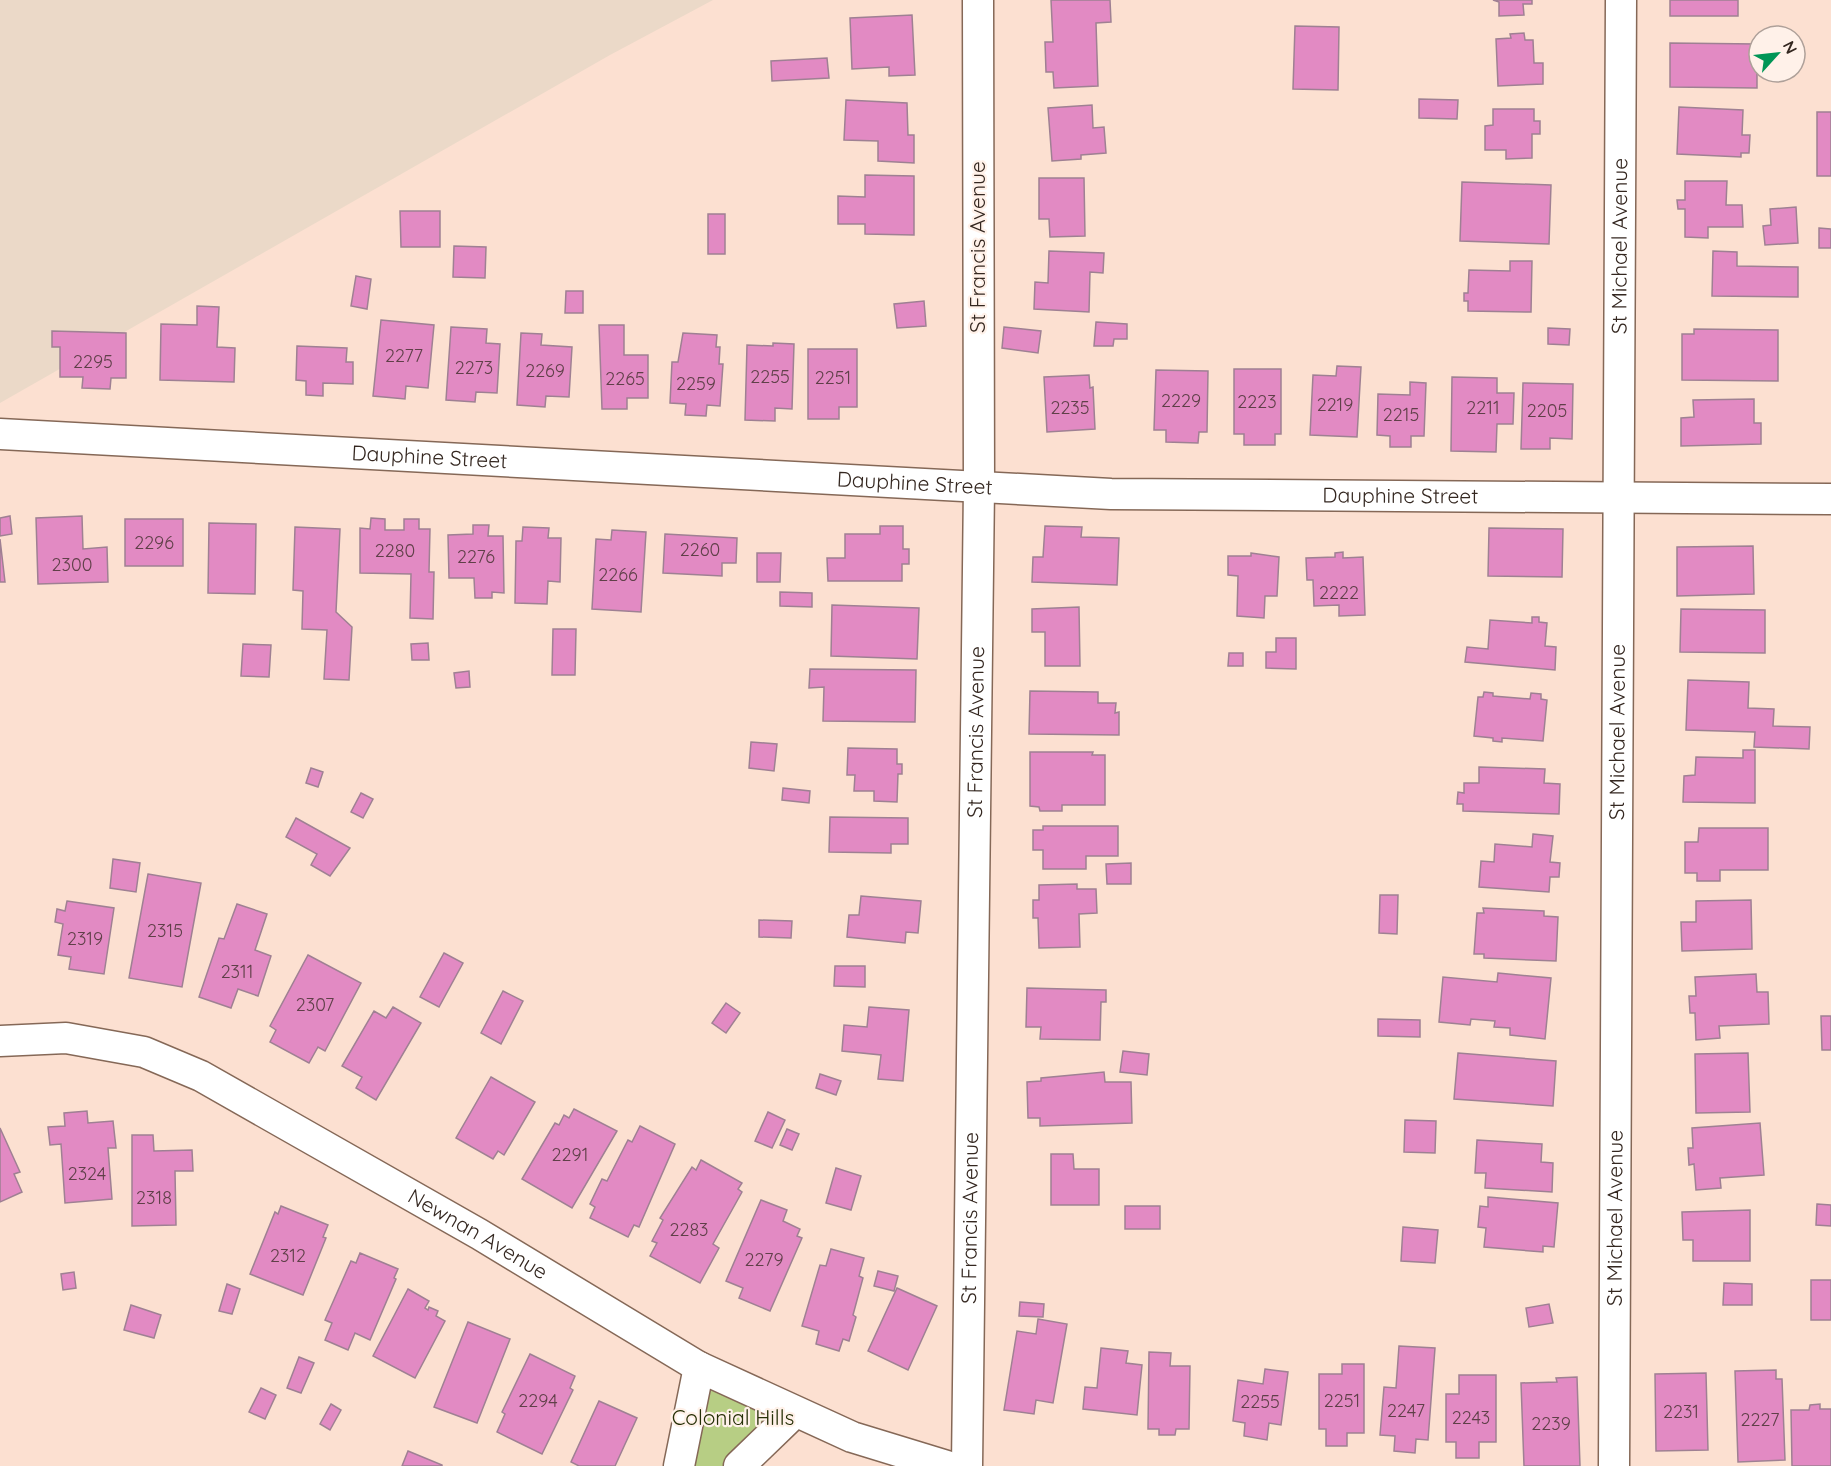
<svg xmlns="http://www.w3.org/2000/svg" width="1831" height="1466" viewBox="0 0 1831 1466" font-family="Quicksand,sans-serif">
  <rect width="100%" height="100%" fill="#fce0d1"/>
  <polygon fill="#ebd9c8" points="0,0 713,0 610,55 0,403"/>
  <polygon fill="#b7ce84" points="710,1372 785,1407 731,1466 690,1466"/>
  <g fill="#e28ac3" stroke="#9f8093" stroke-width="1.5">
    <polygon points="1051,0 1110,0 1111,22 1096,23 1098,86 1054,88 1053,72 1046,72 1045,42 1053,42"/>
    <polygon points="1493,0 1532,0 1532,4 1523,4 1524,15 1499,16 1499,2"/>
    <rect x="1670" y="0" width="68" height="16"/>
    <polygon points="912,15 915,75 889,76 889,67 852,69 850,18"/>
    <polygon points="1295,26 1339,27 1338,90 1293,89"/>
    <polygon points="1524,33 1525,40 1533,40 1534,63 1543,63 1543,84 1498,86 1496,39 1511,38 1510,34"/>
    <polygon points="1670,43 1757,44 1757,88 1670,87"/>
    <polygon points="827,58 829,78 772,81 771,61"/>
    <polygon points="1419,99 1458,100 1457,119 1419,118"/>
    <polygon points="846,100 907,103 908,135 914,135 914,163 878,161 878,141 844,140"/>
    <polygon points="1092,105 1093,128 1104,127 1106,153 1081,155 1081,159 1052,161 1048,108"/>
    <polygon points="1679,107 1743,110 1742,135 1750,135 1749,153 1741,153 1741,157 1677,154"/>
    <polygon points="1493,109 1534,109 1534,121 1540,121 1540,134 1532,134 1532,158 1506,159 1506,150 1485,150 1485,126 1493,125"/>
    <rect x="1817" y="112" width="14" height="64"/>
    <polygon points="865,175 914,176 914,235 865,234 865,224 838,224 838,196 865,197"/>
    <polygon points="1039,178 1084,178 1085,236 1050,237 1049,219 1039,219"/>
    <polygon points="1685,181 1727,181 1726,205 1742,205 1743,227 1708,227 1708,238 1685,237 1685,209 1678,209 1677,200 1685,200"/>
    <polygon points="1462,182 1551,185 1549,244 1460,241"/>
    <polygon points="1796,207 1798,243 1765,245 1763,226 1771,225 1770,209"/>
    <polygon points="400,211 440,211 440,247 401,247"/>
    <rect x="708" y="214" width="17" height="40"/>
    <polygon points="1819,228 1831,229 1831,248 1819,248"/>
    <polygon points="454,246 486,247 485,278 453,277"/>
    <polygon points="1049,251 1104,253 1103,273 1090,272 1089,312 1034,309 1035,282 1048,283"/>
    <polygon points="1713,251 1737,252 1737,266 1798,267 1798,297 1712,296"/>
    <polygon points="1510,261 1532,261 1531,312 1468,311 1468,301 1464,301 1464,293 1468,293 1469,270 1510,271"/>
    <polygon points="356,276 371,279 367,309 351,306"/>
    <polygon points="566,291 583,291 583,313 565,313"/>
    <polygon points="924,301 926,326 897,328 894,304"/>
    <polygon points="197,306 219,307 217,347 235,348 234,382 160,380 161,324 197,325"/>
    <polygon points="381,320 434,325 428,388 406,386 405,399 373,396"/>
    <polygon points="1096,322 1127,324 1127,339 1114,339 1113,346 1094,346"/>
    <polygon points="599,325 624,325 624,355 648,355 648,398 627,398 627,409 602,409"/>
    <polygon points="451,327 487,329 486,343 500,344 497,393 476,392 475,402 446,400"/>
    <polygon points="1004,327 1041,331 1038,353 1002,348"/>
    <polygon points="1548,328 1570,329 1569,345 1548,344"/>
    <polygon points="1694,329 1778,330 1778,381 1682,380 1682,334 1694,334"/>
    <polygon points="52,331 126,333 126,378 111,378 110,389 82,388 83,377 60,377 60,347 52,347"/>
    <polygon points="521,333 542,334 541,345 572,347 569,397 546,396 545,407 517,405"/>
    <polygon points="683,333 717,335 716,347 720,347 719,364 723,364 720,406 707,405 706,416 685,415 686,404 670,403 672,362 678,362"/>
    <polygon points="773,343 794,344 792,409 775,408 775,421 745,420 747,345 773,346"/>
    <polygon points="297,346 347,348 346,362 353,362 353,384 323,383 323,396 306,395 306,381 296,380"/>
    <polygon points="808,349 857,349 857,407 839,407 839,419 808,419"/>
    <polygon points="1337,366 1361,367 1357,437 1310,435 1313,375 1336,376"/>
    <polygon points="1234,369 1281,369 1281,434 1275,434 1275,445 1244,445 1244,434 1234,434"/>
    <polygon points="1156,370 1208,371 1207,432 1199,432 1198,443 1166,442 1166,430 1154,430"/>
    <polygon points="1089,375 1090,388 1093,387 1095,429 1047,432 1044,377"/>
    <polygon points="1452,377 1497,378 1497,393 1514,393 1513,424 1497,424 1496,452 1451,451"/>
    <polygon points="1410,382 1426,383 1424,436 1411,436 1411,447 1390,447 1390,436 1377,435 1378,394 1410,395"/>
    <polygon points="1523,383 1573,384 1572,439 1550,438 1550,449 1521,449"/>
    <polygon points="1754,399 1754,423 1761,423 1761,444 1681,446 1681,418 1694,417 1693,400"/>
    <polygon points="10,516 12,534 0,536 0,518"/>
    <polygon points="82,516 83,549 107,547 108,582 38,584 36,518"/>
    <polygon points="371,518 385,519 385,530 404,530 404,519 419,519 419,529 430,529 429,572 434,572 433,619 410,618 411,574 360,573 360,528 370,529"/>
    <rect x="125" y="519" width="58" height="47"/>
    <polygon points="209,523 256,524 255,594 208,593"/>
    <polygon points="473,525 489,525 488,536 503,536 504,593 492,592 492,598 475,598 474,578 449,578 448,535 473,534"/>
    <polygon points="880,526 903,526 903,549 909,549 909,564 902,564 902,581 828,581 827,558 845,558 845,534 880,534"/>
    <polygon points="1045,526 1082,527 1081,537 1119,538 1117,585 1032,582 1033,557 1043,557"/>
    <polygon points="295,527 340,529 336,612 352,627 349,680 324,679 327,630 302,629 303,591 293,590"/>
    <polygon points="523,527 549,528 548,538 561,538 560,582 548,581 547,604 515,603 516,541 522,541"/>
    <polygon points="1489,528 1563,529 1562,577 1488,576"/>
    <polygon points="612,530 646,532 641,612 592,609 596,539 611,540"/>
    <polygon points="665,534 737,538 736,563 722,563 722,576 663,573"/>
    <polygon points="0,539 5,582 0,582"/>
    <polygon points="1753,546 1754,594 1677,596 1677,547"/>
    <polygon points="1343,552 1343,558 1363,557 1365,615 1339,616 1339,605 1314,606 1313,580 1307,580 1306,558 1335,557 1335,553"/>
    <polygon points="757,553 781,553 780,582 757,582"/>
    <polygon points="1251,553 1279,557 1277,596 1265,596 1264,618 1237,616 1238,576 1228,575 1228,556 1251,556"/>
    <polygon points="780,592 812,593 812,607 780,606"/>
    <polygon points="832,605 919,608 917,659 831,656"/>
    <polygon points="1079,607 1080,666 1045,666 1045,632 1032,632 1032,609"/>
    <polygon points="1681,609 1765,610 1765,653 1680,652"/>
    <polygon points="1532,617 1539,617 1539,622 1547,623 1545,646 1556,647 1555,670 1465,662 1467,647 1488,649 1490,620 1532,623"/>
    <polygon points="553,629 576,629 575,675 552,675"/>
    <polygon points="1276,638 1296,638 1296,669 1266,668 1266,652 1276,652"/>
    <polygon points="428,643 429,660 412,660 411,644"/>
    <polygon points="243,644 271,645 269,677 241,676"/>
    <polygon points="1229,653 1243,653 1243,666 1228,666"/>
    <polygon points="810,669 916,670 915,722 823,721 824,687 809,688"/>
    <polygon points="469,671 470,687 456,688 454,673"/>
    <polygon points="1688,680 1749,682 1748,708 1774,709 1773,726 1810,727 1809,749 1754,747 1755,732 1686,730"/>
    <polygon points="1030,691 1098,692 1098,703 1116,703 1115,713 1119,712 1119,735 1029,734"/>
    <polygon points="1484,692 1493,693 1493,696 1530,699 1531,693 1541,694 1541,699 1547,700 1543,741 1502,738 1502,742 1493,741 1493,738 1474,736 1478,697 1483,697"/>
    <polygon points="751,742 777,744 774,771 749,768"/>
    <polygon points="848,748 897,749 897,764 902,764 902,774 898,774 897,802 874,801 874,791 854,791 855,775 847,775"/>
    <polygon points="1743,750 1755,750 1755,803 1683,802 1684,776 1695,775 1696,757 1743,758"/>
    <polygon points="1030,752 1093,752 1092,755 1105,755 1105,805 1062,805 1062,811 1040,811 1039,807 1030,806"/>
    <polygon points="1479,767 1545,769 1544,783 1560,784 1559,814 1463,811 1463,804 1457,804 1458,792 1464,793 1464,783 1479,783"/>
    <polygon points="311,768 323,772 318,787 306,783"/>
    <polygon points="783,788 810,791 809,803 782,800"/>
    <polygon points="361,793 373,799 363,818 351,812"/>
    <polygon points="830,817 908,818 908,844 891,844 891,853 829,852"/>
    <polygon points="296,818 350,848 330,876 311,865 317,854 286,837"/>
    <polygon points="1043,826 1118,826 1118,856 1086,856 1086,869 1043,869 1043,850 1033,850 1033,830 1043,830"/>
    <polygon points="1699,828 1768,828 1768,870 1720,870 1720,881 1697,881 1697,873 1685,873 1685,842 1698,842"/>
    <polygon points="1533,834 1553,836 1550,862 1560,863 1559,877 1550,877 1549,892 1479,887 1481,861 1494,862 1495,844 1532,847"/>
    <polygon points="113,859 140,863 136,892 110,888"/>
    <polygon points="1131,863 1131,884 1107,884 1106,864"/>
    <polygon points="148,874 201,883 182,987 129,978"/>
    <polygon points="1077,884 1077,889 1096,889 1097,913 1079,914 1080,947 1039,948 1038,918 1033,918 1033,900 1039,900 1039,885"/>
    <polygon points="1380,895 1398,895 1397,934 1379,933"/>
    <polygon points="861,896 921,901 918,933 906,932 905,943 847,937 849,915 859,915"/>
    <polygon points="1751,900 1752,949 1682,951 1681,922 1696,922 1696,901"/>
    <polygon points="67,901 114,908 104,974 69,969 71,957 58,955 63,924 55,922 57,909 65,911"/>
    <polygon points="237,904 267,914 255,950 271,956 258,996 238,989 231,1008 199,997 219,938 224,939"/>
    <polygon points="1483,908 1544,911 1544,916 1558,917 1556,961 1484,958 1484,954 1474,954 1477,913 1484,913"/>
    <polygon points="759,920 792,921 791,938 759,937"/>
    <polygon points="444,953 463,963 439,1007 420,997"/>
    <polygon points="308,955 361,983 325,1051 318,1047 309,1063 270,1042 276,1030 270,1026"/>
    <polygon points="835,966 865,966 865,987 834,986"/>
    <polygon points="1498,973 1551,978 1545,1039 1510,1035 1510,1028 1494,1027 1495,1021 1471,1019 1470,1025 1439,1022 1443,977 1497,982"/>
    <polygon points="1756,974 1757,992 1768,992 1769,1024 1719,1026 1720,1038 1696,1040 1695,1013 1690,1013 1689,996 1696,996 1695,977"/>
    <polygon points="1027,988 1106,990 1106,1002 1101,1002 1100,1040 1040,1039 1041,1027 1026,1027"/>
    <polygon points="503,991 523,1001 501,1044 481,1033"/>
    <polygon points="726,1003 740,1013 726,1033 712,1023"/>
    <polygon points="393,1007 421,1023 376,1100 356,1088 362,1077 342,1066 374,1011 386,1018"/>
    <polygon points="869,1007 909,1010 903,1081 878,1079 881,1055 842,1051 844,1025 867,1027"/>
    <polygon points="1821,1016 1831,1016 1831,1050 1822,1050"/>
    <polygon points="1378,1019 1420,1020 1420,1037 1378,1036"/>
    <polygon points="1123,1051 1149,1054 1147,1075 1120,1072"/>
    <polygon points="1458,1053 1556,1061 1553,1106 1454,1099"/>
    <polygon points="1748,1053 1750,1112 1696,1113 1695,1054"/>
    <polygon points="1104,1072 1105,1082 1131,1082 1132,1123 1040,1126 1040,1118 1028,1118 1027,1082 1041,1081 1041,1078"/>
    <polygon points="820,1074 841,1081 836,1095 816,1088"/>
    <polygon points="491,1077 535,1102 504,1155 498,1151 493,1159 456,1138"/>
    <polygon points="574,1109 617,1131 572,1208 522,1179 555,1123 559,1125 564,1115 569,1118"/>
    <polygon points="87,1111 88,1123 113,1121 116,1148 108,1148 112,1199 65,1203 61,1144 50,1145 48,1127 65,1126 64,1113"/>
    <polygon points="768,1112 785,1120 772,1148 755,1141"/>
    <polygon points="1405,1120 1436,1121 1435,1153 1404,1152"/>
    <polygon points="1760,1123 1764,1175 1720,1178 1721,1188 1696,1190 1694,1164 1689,1165 1688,1148 1693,1148 1692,1128"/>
    <polygon points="640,1126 675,1144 639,1227 634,1225 628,1237 590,1218 595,1207 590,1204 602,1179 607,1181 628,1140 632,1142"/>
    <polygon points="0,1128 20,1172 14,1174 22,1192 0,1202"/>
    <polygon points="787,1129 799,1134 792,1150 780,1145"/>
    <polygon points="132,1135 153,1135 154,1151 192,1150 193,1171 175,1171 176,1225 132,1226"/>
    <polygon points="1477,1140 1542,1144 1541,1162 1553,1163 1552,1192 1485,1188 1486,1173 1475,1173"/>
    <polygon points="1051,1154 1073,1154 1074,1169 1099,1169 1099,1205 1051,1205"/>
    <polygon points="701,1160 742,1183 738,1189 742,1192 713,1244 719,1248 700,1283 650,1256 657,1243 652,1241 663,1220 660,1218 692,1167 696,1170"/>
    <polygon points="836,1168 861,1176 851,1210 826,1203"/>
    <polygon points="1488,1197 1558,1203 1554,1247 1543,1246 1543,1252 1484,1247 1486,1228 1478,1227 1480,1206 1488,1207"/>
    <polygon points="761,1200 787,1210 783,1221 800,1229 797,1236 802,1238 770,1311 739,1298 743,1288 726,1281"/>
    <polygon points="1817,1204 1831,1205 1831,1226 1816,1225"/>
    <polygon points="281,1206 328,1225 323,1237 326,1238 303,1295 250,1274 275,1212 278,1214"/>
    <rect x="1125" y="1206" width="35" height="23"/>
    <polygon points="1750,1210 1750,1261 1693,1261 1693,1240 1683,1240 1682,1212"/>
    <polygon points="1403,1227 1438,1230 1435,1263 1401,1261"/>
    <polygon points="831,1249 864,1258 859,1276 863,1278 853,1315 856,1317 849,1341 843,1339 839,1351 816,1344 819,1331 802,1326 820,1265 826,1266"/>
    <polygon points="360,1253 398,1269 394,1278 396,1279 370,1340 355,1333 348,1350 325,1340 332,1323 325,1320 351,1261 356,1263"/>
    <polygon points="878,1271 898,1276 894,1291 874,1286"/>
    <polygon points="74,1272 76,1288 63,1290 61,1274"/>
    <rect x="1811" y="1280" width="20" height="40"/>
    <polygon points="1724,1283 1752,1284 1752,1305 1723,1305"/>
    <polygon points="227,1284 240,1289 232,1314 219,1311"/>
    <polygon points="897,1288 937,1306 908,1370 868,1351"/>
    <polygon points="408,1289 429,1301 425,1308 428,1310 429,1307 438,1311 436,1316 445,1321 415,1378 373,1356"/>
    <polygon points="1020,1302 1044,1304 1043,1317 1019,1316"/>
    <polygon points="1549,1304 1553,1323 1529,1327 1526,1308"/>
    <polygon points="131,1305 161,1315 154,1338 124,1330"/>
    <polygon points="1038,1319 1067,1324 1053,1403 1036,1400 1034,1414 1004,1410 1017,1331 1036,1334"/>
    <polygon points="468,1322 510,1339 477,1423 434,1407"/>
    <polygon points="1399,1346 1435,1348 1428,1440 1416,1439 1415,1453 1394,1451 1395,1436 1380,1435 1384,1387 1396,1388"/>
    <polygon points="1101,1348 1128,1351 1126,1363 1142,1365 1137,1415 1083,1409 1085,1387 1097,1388"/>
    <polygon points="1149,1352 1171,1353 1170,1366 1190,1366 1189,1429 1176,1429 1175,1435 1159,1435 1159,1429 1148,1429"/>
    <polygon points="530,1354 575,1376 570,1388 573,1390 542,1454 497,1432 505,1414 502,1412"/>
    <polygon points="299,1357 314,1363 301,1393 287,1388"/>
    <polygon points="1342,1364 1364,1364 1364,1433 1347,1433 1347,1446 1326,1446 1326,1429 1319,1429 1319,1374 1342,1374"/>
    <polygon points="1265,1369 1288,1372 1281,1425 1269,1423 1267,1440 1244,1436 1245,1423 1233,1421 1238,1380 1263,1384"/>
    <polygon points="1776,1370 1776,1379 1782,1379 1785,1460 1738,1462 1735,1371"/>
    <polygon points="1706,1373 1708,1450 1656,1451 1655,1374"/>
    <polygon points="1459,1375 1496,1375 1496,1442 1479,1442 1479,1458 1456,1458 1456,1442 1446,1442 1446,1394 1459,1394"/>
    <polygon points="1577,1377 1580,1466 1524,1466 1521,1383 1557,1382 1556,1378"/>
    <polygon points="261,1388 276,1395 265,1419 249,1412"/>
    <polygon points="599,1401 637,1418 615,1466 579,1466 571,1462"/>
    <polygon points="331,1404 341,1410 330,1430 320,1424"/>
    <polygon points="1820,1404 1820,1409 1831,1409 1831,1466 1792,1466 1791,1410 1809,1410 1810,1405"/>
    <polygon points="408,1451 442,1465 442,1466 402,1466"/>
  </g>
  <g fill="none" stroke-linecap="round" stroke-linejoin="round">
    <g stroke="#856857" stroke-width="33">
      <g id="street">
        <path id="s1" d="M0,434L1111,494L1831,499"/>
        <path id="s2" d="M0,1041L66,1038L144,1052L201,1076L479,1234L699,1367L852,1437L947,1466"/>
        <polyline points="679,1466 699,1367"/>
        <polyline points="739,1466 795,1412"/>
        <path id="s3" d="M967,1466L979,487L978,0"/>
        <path id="s4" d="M1614,1466L1621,0"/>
      </g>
    </g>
    <use href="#street" stroke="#fff" stroke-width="30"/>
  </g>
  <g text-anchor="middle" stroke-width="4.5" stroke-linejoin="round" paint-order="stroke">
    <g font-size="18" fill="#604049">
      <text x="404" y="362">2277</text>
      <text x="93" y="368">2295</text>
      <text x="474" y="374">2273</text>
      <text x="545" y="377">2269</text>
      <text x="770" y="383">2255</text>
      <text x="833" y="384">2251</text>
      <text x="625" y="385">2265</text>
      <text x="696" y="390">2259</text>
      <text x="1181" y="407">2229</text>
      <text x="1257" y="408">2223</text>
      <text x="1335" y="411">2219</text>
      <text x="1070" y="414">2235</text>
      <text x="1483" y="414">2211</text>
      <text x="1547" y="417">2205</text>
      <text x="1401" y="421">2215</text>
      <text x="154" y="549">2296</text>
      <text x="700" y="556">2260</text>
      <text x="395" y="557">2280</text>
      <text x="476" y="563">2276</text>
      <text x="72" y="571">2300</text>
      <text x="618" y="581">2266</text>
      <text x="1339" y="599">2222</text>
      <text x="165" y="937">2315</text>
      <text x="85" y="945">2319</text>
      <text x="237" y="978">2311</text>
      <text x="315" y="1011">2307</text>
      <text x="570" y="1161">2291</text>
      <text x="87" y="1180">2324</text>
      <text x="154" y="1204">2318</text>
      <text x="689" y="1236">2283</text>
      <text x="288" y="1262">2312</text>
      <text x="764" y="1266">2279</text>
      <text x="538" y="1407">2294</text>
      <text x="1342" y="1407">2251</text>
      <text x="1260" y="1408">2255</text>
      <text x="1406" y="1417">2247</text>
      <text x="1681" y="1418">2231</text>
      <text x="1471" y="1424">2243</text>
      <text x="1760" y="1426">2227</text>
      <text x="1551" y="1430">2239</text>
    </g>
    <g font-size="21" fill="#342720" stroke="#fff1e9">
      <text transform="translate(978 247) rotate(-90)" y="7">St Francis Avenue</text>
      <text dy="7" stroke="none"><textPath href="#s4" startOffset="1220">St Michael Avenue</textPath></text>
      <text dy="7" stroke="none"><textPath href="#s1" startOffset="430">Dauphine Street</textPath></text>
      <text dy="7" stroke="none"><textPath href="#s1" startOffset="916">Dauphine Street</textPath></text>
      <text dy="7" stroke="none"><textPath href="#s1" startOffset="1402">Dauphine Street</textPath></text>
      <text dy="7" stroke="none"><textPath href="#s3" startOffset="734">St Francis Avenue</textPath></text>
      <text dy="7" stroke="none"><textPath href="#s4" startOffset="734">St Michael Avenue</textPath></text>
      <text dy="7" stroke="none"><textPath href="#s3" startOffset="248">St Francis Avenue</textPath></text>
      <text dy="7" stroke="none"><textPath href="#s4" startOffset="248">St Michael Avenue</textPath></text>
      <text dy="7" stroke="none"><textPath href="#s2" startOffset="526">Newnan Avenue</textPath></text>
    </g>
    <g font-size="21" fill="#252f06" stroke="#fff1e9">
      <text x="733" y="1425">Colonial Hills</text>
    </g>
  </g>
  <g transform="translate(1777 54) rotate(63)"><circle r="28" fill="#fff1e9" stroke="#aea099" stroke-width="1.5"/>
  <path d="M0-4.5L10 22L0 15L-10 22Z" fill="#009556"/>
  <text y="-9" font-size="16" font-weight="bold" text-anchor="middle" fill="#342720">N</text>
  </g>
</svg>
